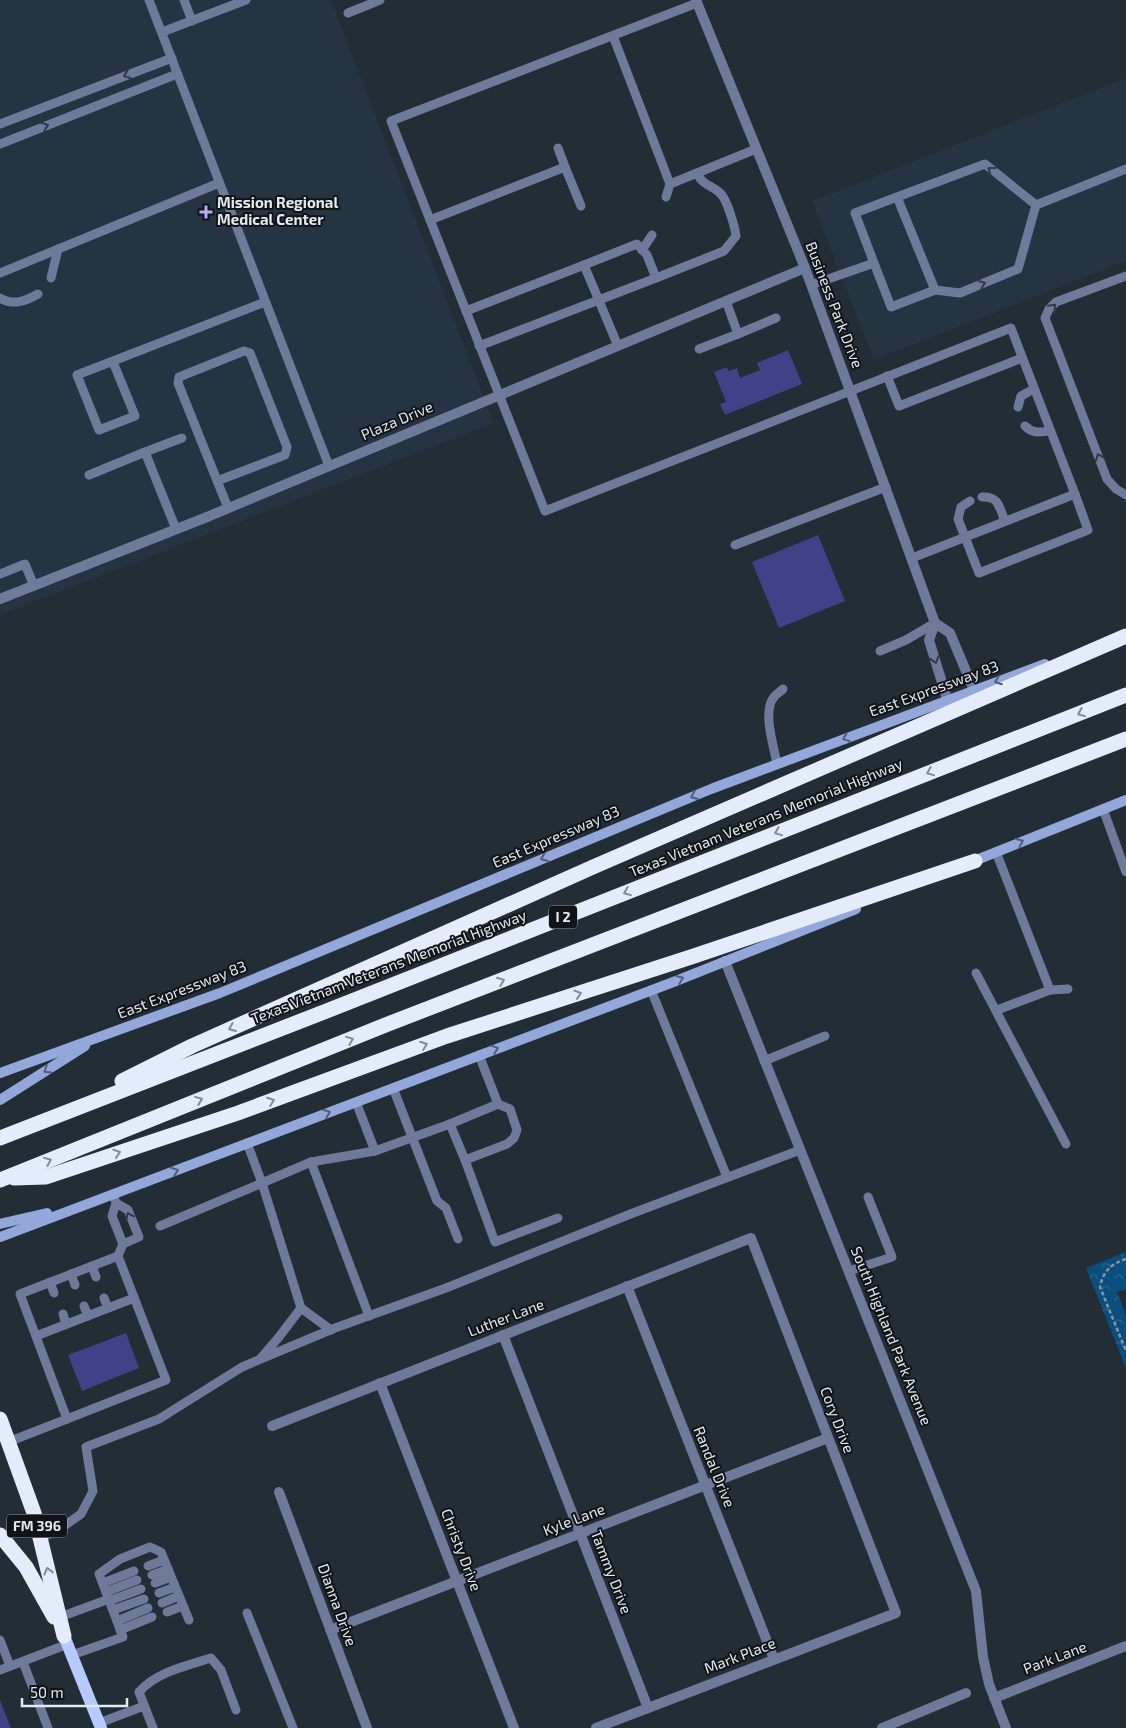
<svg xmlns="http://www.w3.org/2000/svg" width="1126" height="1728" viewBox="0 0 1126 1728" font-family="'Exo 2',sans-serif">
  <defs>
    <pattern id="forest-crowns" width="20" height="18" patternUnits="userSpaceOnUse" patternTransform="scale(1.25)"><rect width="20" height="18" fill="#094e7c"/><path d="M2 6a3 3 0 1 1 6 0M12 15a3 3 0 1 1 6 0" fill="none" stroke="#2d688f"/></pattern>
  </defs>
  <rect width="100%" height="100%" fill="#222d35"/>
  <g fill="#253442">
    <polygon points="0,0 331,0 494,423 0,615"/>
    <polygon points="1126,78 1126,261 874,360 812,201"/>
  </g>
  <polygon fill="url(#forest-crowns)" points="1126,1252 1126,1289 1117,1292 1126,1315 1126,1368 1086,1268"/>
  <g fill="#424086">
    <polygon points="788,350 802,384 725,415 720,404 726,402 714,372 727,367 728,371 737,368 740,378 760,370 757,363"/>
    <polygon points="818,535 845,601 779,628 752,562"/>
    <polygon points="126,1333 139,1368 82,1391 68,1355"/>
    <polygon points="0,1700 11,1728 0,1728"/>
  </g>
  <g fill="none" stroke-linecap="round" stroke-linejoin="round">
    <path stroke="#8b949b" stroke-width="2.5" stroke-dasharray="4 2.5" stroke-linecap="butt" d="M1126,1259C1111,1264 1103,1271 1100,1287L1126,1351"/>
    <g stroke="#6e7a9a" stroke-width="9">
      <polyline points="149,0 329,466"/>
      <polyline points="184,0 192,21"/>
      <polyline points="697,3 391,121 545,511 1011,328 1075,494 912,558"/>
      <polyline points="348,13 380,0"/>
      <polyline points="162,32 246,0"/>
      <polyline points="613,36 670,184"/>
      <polyline points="0,124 172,58"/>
      <polyline points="0,144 177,74"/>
      <polyline points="558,148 565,167"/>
      <polyline points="666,197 670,184 756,149"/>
      <polyline points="897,197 985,164 1036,205 1018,269 960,293 935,290"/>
      <polyline points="1036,205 1126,169"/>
      <polyline points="430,220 565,167 581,206"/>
      <polyline points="642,250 652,235"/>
      <path d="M584,265L637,244L647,255L656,278L724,251L736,236C735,227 727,200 721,194C712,184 703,187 697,173"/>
      <polyline points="0,273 219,183"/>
      <polyline points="1126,276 1056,302 1049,309 1045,318 1107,479 1116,489 1126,495"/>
      <polyline points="51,278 58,249"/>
      <polyline points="811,285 874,263 891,307 935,290 897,197 855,213 874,263"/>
      <path d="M0,298C13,306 26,301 38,294"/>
      <polyline points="466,311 584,265 618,346"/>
      <polyline points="738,334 776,318"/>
      <polyline points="479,346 656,278"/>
      <polyline points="699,349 738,334 726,301"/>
      <polyline points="113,362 135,416 99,430 77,375 265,302"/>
      <polyline points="887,376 899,406 1022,358"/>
      <polyline points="1018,407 1021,396 1034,389"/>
      <path d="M1025,426C1033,434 1040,432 1050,431"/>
      <polyline points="145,452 182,438"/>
      <polyline points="89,475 145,452 176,529"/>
      <polyline points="217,481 285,455 287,447 250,353 244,351 179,377 178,383 228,508"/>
      <path d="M982,497C999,496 999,507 1005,521"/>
      <polyline points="970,501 961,507 958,519 979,573 1088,530 1075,494"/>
      <polyline points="735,545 886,487"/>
      <polyline points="0,574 25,564 34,586"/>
      <polyline points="880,651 906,640 935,623"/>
      <path d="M777,764C774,747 762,711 774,697C776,694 780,692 783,689"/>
      <polyline points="1103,809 1126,872"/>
      <polyline points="996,852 1050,990"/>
      <polyline points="976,973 1066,1144"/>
      <polyline points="651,990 727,1177"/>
      <polyline points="997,1010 1050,990 1068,989"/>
      <polyline points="479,1055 498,1104 450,1124 465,1160 507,1144 514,1138 517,1130 510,1109 498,1104"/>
      <polyline points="764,1061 825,1036"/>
      <polyline points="393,1088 437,1201 446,1208 458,1239"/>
      <polyline points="356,1102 375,1151"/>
      <polyline points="247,1143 262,1183 311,1162 369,1316"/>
      <polyline points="465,1160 495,1242 558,1218"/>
      <polyline points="311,1162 375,1151 450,1124"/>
      <polyline points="113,1194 116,1203 128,1210 139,1237 123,1244 112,1216 116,1203"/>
      <polyline points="160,1226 262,1183 301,1308 279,1337 261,1358"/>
      <polyline points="118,1256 20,1294 67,1419 166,1380 118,1256 123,1244"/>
      <polyline points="92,1266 96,1277"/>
      <polyline points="849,1271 892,1257 868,1197"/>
      <polyline points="71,1274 75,1285"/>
      <polyline points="50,1282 54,1293"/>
      <polyline points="104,1298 108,1308"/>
      <polyline points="84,1306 88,1316"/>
      <polyline points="301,1308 331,1330"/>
      <polyline points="63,1314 66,1324"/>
      <polyline points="36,1336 134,1298"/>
      <polyline points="8,1442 67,1419"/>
      <polyline points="40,1538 57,1531 81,1514 93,1491 86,1447 159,1419 242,1367 335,1328 446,1288 633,1213 800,1150"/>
      <polyline points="148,1566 164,1560"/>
      <polyline points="152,1575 168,1569"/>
      <polyline points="103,1583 134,1571"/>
      <polyline points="155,1583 171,1577"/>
      <polyline points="106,1592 137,1580"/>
      <polyline points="159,1593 175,1587"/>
      <polyline points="109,1601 141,1589"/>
      <polyline points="162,1603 179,1596"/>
      <polyline points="113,1610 144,1599"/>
      <polyline points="167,1612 183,1606"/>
      <polyline points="247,1613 293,1728"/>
      <polyline points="60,1617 109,1599"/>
      <polyline points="117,1621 148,1608"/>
      <polyline points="120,1630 152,1617"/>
      <polyline points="0,1640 10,1666"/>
      <polyline points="72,1655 123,1637 99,1574 120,1559 150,1547 161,1552 189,1620"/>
      <polyline points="23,1662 48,1728"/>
      <polyline points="0,1670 68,1644"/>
      <polyline points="99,1723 144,1706"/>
      <path d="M153,1728L139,1692C156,1672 186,1666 211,1658L221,1670L236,1710"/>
    </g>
    <g stroke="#6e7a9a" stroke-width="10">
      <polyline points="696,0 805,268 935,623"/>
      <polyline points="0,599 207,517 805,268"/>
      <polyline points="947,699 929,640 935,623 950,633 974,690"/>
      <polyline points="725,961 976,1591 983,1657 989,1684 1006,1728"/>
      <polyline points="627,1286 774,1659"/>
      <polyline points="503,1335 648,1708"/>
      <polyline points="380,1383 514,1728"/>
      <polyline points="272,1426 751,1238 896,1613 596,1728"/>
      <polyline points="279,1492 367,1728"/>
      <polyline points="330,1630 828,1438"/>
      <polyline points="994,1698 1126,1646"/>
      <polyline points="882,1728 966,1693"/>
    </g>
    <g stroke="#93a7da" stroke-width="10">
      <polyline points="969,863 1126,800"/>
      <polyline points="0,1073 220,993 711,789 1045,664"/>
      <polyline points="0,1100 85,1046"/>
      <polyline points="0,1224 47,1213"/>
      <polyline points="0,1237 676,981 856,909"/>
    </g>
    <polyline stroke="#b5caff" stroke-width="12" points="64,1636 101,1728"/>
    <g stroke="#e4ebfb" stroke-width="15">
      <polyline points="122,1081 192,1046 593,867 1126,636"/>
      <polyline points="0,1138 324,1012 1126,695"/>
      <polyline points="14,1178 46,1177 238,1113 447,1036 691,957 975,861"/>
      <polyline points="0,1180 388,1024 1126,739"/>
      <polyline points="0,1419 34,1513 64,1636"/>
      <polyline points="0,1535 26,1567 54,1617"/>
    </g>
  </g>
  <defs><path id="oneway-chevron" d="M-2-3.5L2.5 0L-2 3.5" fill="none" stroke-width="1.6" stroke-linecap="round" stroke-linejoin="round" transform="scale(1.25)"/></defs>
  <g stroke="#313846">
    <use href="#oneway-chevron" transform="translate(127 75) rotate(159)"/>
    <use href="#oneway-chevron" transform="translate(45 126) rotate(-21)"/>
    <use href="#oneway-chevron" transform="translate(991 170) rotate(-143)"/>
    <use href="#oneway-chevron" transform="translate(982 284) rotate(-22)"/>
    <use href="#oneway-chevron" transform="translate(1053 307) rotate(-47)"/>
    <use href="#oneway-chevron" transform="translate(1099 457) rotate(-111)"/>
    <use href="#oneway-chevron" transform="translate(935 660) rotate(73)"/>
    <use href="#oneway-chevron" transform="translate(129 1216) rotate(-116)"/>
  </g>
  <g stroke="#525e79">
    <use href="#oneway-chevron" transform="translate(998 681) rotate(160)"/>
    <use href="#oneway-chevron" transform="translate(846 738) rotate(159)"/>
    <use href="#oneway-chevron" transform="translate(694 796) rotate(157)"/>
    <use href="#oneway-chevron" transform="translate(1020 842) rotate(-22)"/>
    <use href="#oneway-chevron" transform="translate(544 858) rotate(157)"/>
    <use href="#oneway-chevron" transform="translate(680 979) rotate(-22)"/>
    <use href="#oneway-chevron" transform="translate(495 1049) rotate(-21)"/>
    <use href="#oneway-chevron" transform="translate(47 1070) rotate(148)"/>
    <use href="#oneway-chevron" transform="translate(327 1113) rotate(-21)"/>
    <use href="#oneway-chevron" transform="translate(175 1171) rotate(-21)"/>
  </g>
  <g stroke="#858a95">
    <use href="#oneway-chevron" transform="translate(1081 713) rotate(158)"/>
    <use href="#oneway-chevron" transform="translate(930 772) rotate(158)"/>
    <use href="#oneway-chevron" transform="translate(778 832) rotate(158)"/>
    <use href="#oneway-chevron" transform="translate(627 892) rotate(158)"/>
    <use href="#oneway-chevron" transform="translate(501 981) rotate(-21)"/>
    <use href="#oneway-chevron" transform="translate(578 994) rotate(-18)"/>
    <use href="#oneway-chevron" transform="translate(232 1028) rotate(156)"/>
    <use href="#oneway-chevron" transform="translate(350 1040) rotate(-22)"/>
    <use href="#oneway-chevron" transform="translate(424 1045) rotate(-20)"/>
    <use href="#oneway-chevron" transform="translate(199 1100) rotate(-22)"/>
    <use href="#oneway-chevron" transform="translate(271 1101) rotate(-20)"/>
    <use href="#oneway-chevron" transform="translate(117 1153) rotate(-18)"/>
    <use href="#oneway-chevron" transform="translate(48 1161) rotate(-22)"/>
    <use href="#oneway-chevron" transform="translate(48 1571) rotate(-104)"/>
  </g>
  <path fill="#b8abf7" stroke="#101418" stroke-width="2" d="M203.5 204.5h5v5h5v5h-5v5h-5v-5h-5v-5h5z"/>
  <g text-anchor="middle" stroke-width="4" stroke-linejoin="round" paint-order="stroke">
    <g fill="#101418" stroke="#a3a9ae" stroke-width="1">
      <rect x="549" y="905.5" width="28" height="23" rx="4"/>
      <rect x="7" y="1514.5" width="60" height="23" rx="4"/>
    </g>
    <g font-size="14" font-weight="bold" fill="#e2e9ef">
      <text x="563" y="922">I 2</text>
      <text x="37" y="1531">FM 396</text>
    </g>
    <g font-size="15" font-weight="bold" fill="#e2e9ef" stroke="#101418" text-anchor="start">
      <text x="217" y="208">Mission Regional<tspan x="217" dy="17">Medical Center</tspan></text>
    </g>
    <g font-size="15" fill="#e2e9ef" stroke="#101418">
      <text transform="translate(834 305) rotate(69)" y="5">Business Park Drive</text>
      <text transform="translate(397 421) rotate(-23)" y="5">Plaza Drive</text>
      <text transform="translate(934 689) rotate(-20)" y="5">East Expressway 83</text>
      <text transform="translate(766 818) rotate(-22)" y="5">Texas Vietnam Veterans Memorial Highway</text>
      <text transform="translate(556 837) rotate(-23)" y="5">East Expressway 83</text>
      <text transform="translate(389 967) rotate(-21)" y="5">Texas Vietnam Veterans Memorial Highway</text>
      <text transform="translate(182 990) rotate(-21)" y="5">East Expressway 83</text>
      <text transform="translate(506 1318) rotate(-21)" y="5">Luther Lane</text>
      <text transform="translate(891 1336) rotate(68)" y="5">South Highland Park Avenue</text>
      <text transform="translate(837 1420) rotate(69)" y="5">Cory Drive</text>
      <text transform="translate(714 1467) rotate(68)" y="5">Randal Drive</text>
      <text transform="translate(574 1520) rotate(-21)" y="5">Kyle Lane</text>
      <text transform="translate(461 1550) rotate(69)" y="5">Christy Drive</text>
      <text transform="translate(611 1572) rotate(69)" y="5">Tammy Drive</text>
      <text transform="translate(337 1605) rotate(70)" y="5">Dianna Drive</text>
      <text transform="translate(740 1656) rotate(-21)" y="5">Mark Place</text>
      <text transform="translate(1055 1658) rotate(-21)" y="5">Park Lane</text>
    </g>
  </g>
  <path d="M22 1698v8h105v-8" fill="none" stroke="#e2e9ef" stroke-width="2.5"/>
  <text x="30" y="1698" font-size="15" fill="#e2e9ef" stroke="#101418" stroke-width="4" paint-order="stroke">50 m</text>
</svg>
